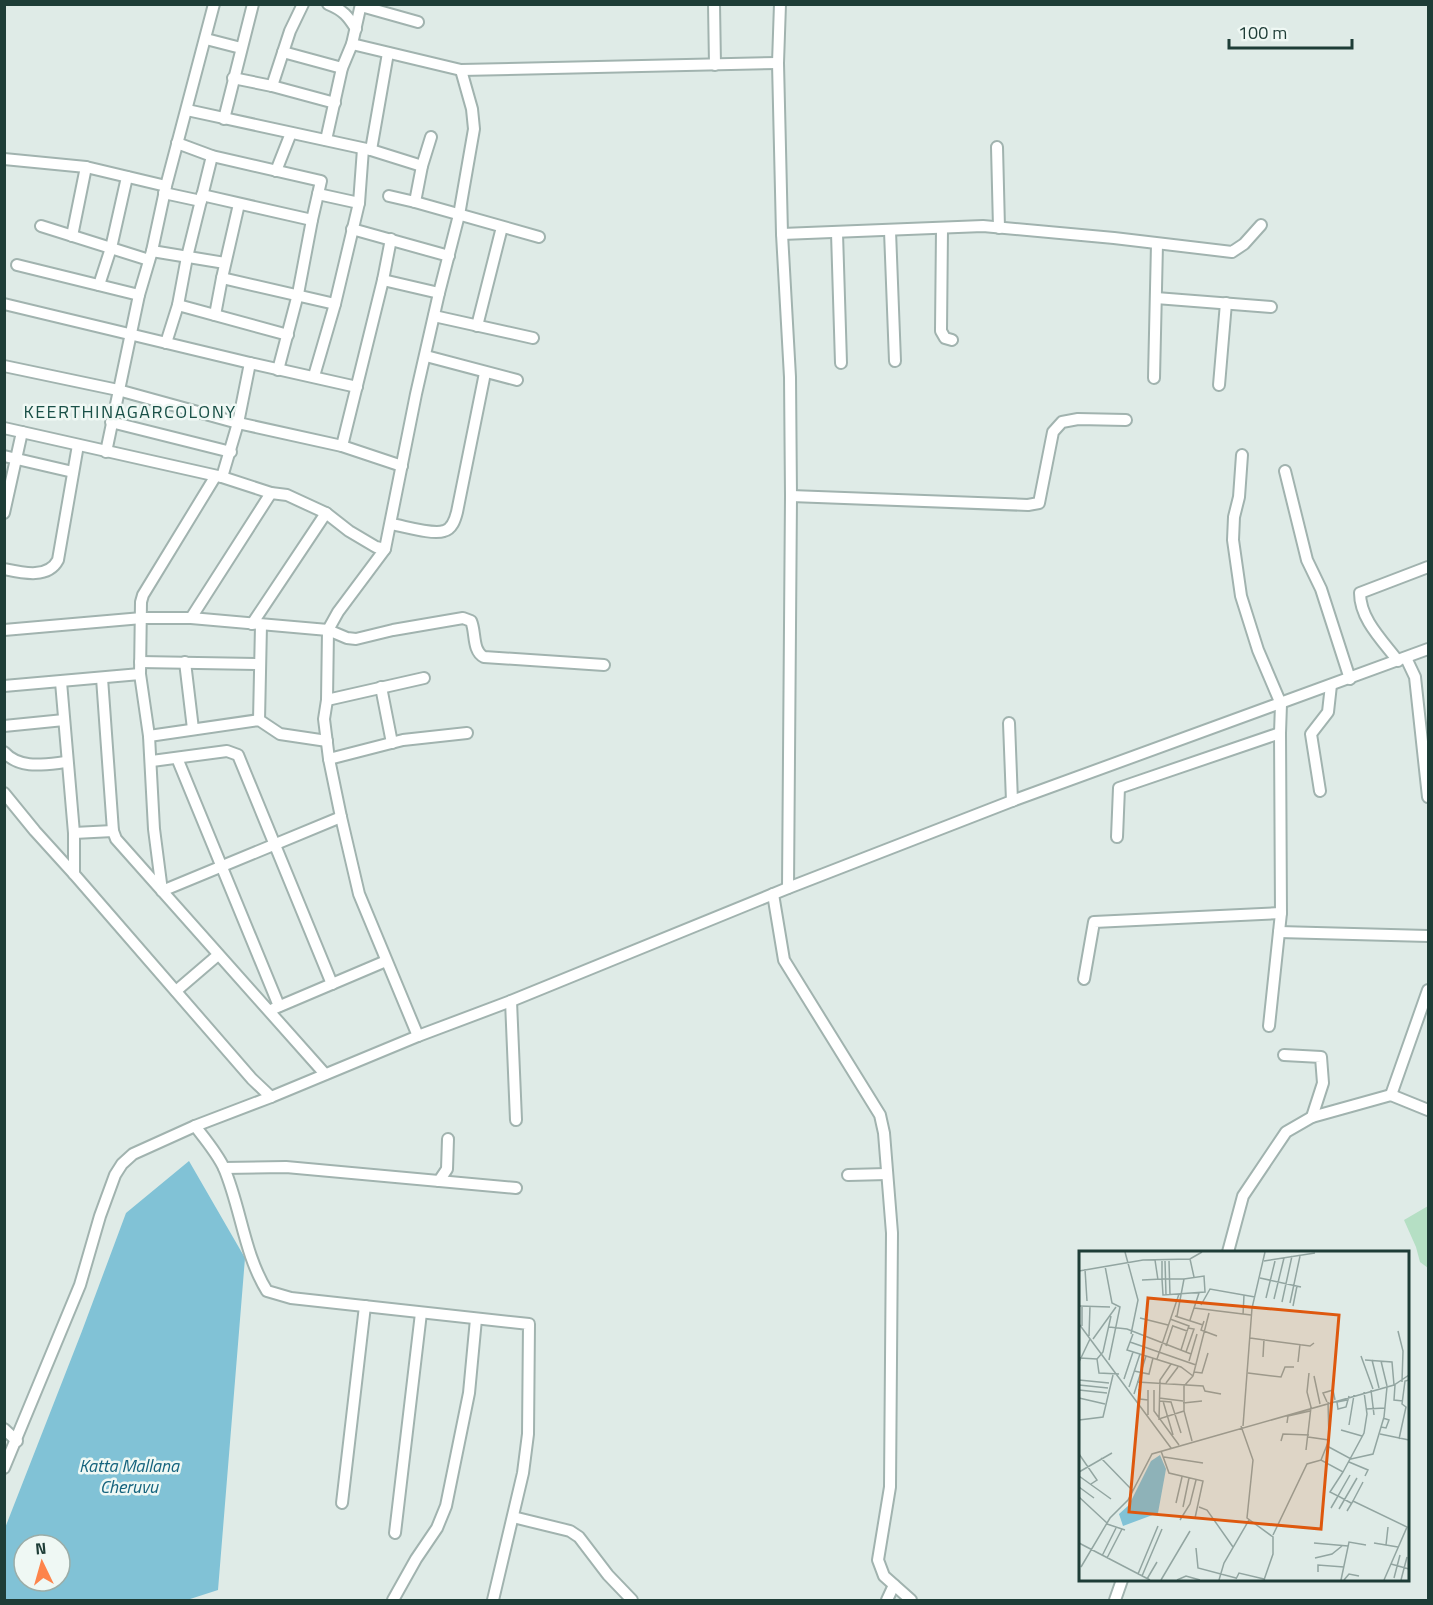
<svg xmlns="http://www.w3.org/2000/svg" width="1433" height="1605" viewBox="0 0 1433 1605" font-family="'Titillium Web',sans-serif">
  <rect width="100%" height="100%" fill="#dfebe7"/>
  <polygon fill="#b5dfc4" points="1428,1206 1428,1268 1420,1262 1416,1247 1404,1220"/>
  <path fill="#81c2d6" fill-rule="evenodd" d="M189,1161L245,1258L218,1590L187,1600H5V1528L82,1331L126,1213ZM24,1545H60V1581H24Z"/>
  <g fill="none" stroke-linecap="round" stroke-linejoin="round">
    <g stroke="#a1b3af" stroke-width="14">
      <g id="minor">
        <path d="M328,4C343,10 348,16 356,29"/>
        <polyline points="714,4 715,65"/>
        <polyline points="780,4 778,63 782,234 790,377 791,496 788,888"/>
        <polyline points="361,6 418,22"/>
        <polyline points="206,39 241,48"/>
        <polyline points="352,44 461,70 778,63"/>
        <polyline points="283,52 342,68"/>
        <polyline points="233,78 272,86 335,103"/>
        <polyline points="272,86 290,31 303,4"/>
        <polyline points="187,110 371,150 422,166"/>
        <polyline points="224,119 253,4"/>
        <polyline points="431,137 422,166 415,202 539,237"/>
        <polyline points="326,140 342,68 352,44 361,4"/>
        <polyline points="177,143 212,156 321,181 312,220 202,195"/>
        <polyline points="997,147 999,228"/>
        <polyline points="371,150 388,53"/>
        <polyline points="4,159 86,167 166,186"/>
        <polyline points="276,171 291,133"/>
        <polyline points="164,193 201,201"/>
        <polyline points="389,196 415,202"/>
        <polyline points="359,203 363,149"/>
        <polyline points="41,226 149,260"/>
        <polyline points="352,229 449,256"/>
        <polyline points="942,229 941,331 945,338 952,340"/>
        <polyline points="890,231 895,361"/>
        <polyline points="837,233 841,363"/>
        <polyline points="782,234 983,226 1114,238 1232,252 1244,244 1261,225"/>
        <polyline points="72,236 86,167"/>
        <polyline points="152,251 225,263"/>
        <polyline points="17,265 139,295"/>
        <polyline points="222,278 335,304"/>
        <polyline points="383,280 439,293"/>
        <polyline points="99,285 111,248 127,177"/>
        <polyline points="1156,298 1271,307"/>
        <polyline points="4,304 250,363 357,387"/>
        <polyline points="178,305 288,335"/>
        <polyline points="215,315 222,278 239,204"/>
        <polyline points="434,316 533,338"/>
        <polyline points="477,326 502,227"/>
        <polyline points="166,343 178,305 187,257 212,156"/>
        <polyline points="426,356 517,380"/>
        <polyline points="4,366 118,390 238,423 342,446 402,466"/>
        <polyline points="278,370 298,294 312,220"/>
        <polyline points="314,376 335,304 359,203 318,194"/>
        <polyline points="1154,378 1157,244"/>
        <polyline points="1219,385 1226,303"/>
        <polyline points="111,422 231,452"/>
        <polyline points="4,428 222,477 271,493 287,495 326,513 349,531 376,547 385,549"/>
        <polyline points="342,446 383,280 391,239"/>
        <polyline points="106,452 139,295 152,251 166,186 214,4"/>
        <polyline points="1242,455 1239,497 1234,517 1233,540 1241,596 1258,650 1281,704 1280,733 1281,913 1269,1026"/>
        <polyline points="4,456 73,472"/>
        <polyline points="1285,471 1307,560 1321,589 1350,679"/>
        <polyline points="215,477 143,595 141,602 140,674 149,736 154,829 162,891 341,817"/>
        <polyline points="222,477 238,423 250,363"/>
        <polyline points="791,496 1028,505 1039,503 1053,432 1062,422 1078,419 1126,420"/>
        <polyline points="4,513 22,432"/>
        <path d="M391,524C404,526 432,535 444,531C452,529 455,520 457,512L485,373"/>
        <path d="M4,569C23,573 48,579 58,560L78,445"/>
        <polyline points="191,618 271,493"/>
        <polyline points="252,624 326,513"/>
        <path d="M4,630L142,618H191L328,630L347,638L356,639L393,630L463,618L471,621C476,632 472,651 484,657L604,665"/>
        <polyline points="1406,658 1415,677 1428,797"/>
        <path d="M1398,661C1382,640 1360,619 1360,593L1428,567"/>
        <polyline points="140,662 259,664"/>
        <polyline points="185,662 193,729"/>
        <polyline points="102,678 113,831 116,839 325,1074"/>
        <polyline points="61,682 74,833 74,874"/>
        <polyline points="4,686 140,674"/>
        <polyline points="381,687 392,743"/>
        <polyline points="327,700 424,678"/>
        <polyline points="259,720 261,625"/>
        <polyline points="1009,723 1012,801"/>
        <polyline points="4,726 64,720"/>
        <polyline points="149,736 259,720 280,734 327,741"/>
        <path d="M4,752C20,770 46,764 67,762"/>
        <polyline points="177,758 279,1006"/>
        <polyline points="329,759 403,740 467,733"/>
        <polyline points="152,761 227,751 238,755 332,984"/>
        <polyline points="1320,791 1311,734 1328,712 1331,685"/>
        <polyline points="4,793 35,831 74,874 252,1079 271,1097"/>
        <polyline points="74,833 113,831"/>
        <polyline points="1117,837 1119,788 1280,733"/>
        <polyline points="773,894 784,960 880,1115 884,1133 892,1233 890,1487 878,1560 884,1576 911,1600"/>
        <polyline points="1279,932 1428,936"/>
        <polyline points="1084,979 1094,922 1281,913"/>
        <polyline points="176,991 218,955"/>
        <polyline points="511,1001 516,1120"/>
        <polyline points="273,1009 386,961"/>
        <polyline points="418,1036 359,894 341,817 329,759 324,719 327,700 328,630 338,612 385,549 416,394 439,293 459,215 474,129 472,109 461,70"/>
        <polyline points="1284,1055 1321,1057 1323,1083 1312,1117"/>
        <polyline points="1391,1095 1428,990"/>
        <path d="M195,1126C205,1139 217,1153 224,1168C241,1208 244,1254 267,1291L291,1298L529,1324L528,1434L523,1473L493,1600"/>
        <polyline points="224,1168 286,1167 516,1188"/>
        <polyline points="848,1175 887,1174"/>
        <polyline points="439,1181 447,1169 448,1139"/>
        <polyline points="1228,1252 1243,1196 1286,1132 1312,1117 1391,1095 1428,1110"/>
        <polyline points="4,1429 17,1441"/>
        <polyline points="4,1468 80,1285 100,1216 115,1175 122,1164 133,1154 195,1126 271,1097 418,1036 511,1001 788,888 1012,801 1428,649"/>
        <polyline points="342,1503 365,1306"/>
        <polyline points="513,1517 570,1531 579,1537 608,1575 632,1600"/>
        <polyline points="395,1533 421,1313"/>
        <polyline points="393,1600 416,1559 437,1528 446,1506 469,1393 476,1319"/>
        <polyline points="887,1600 894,1585"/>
        <polyline points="1115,1600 1122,1580"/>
      </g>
    </g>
    <use href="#minor" stroke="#fff" stroke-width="10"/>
  </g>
  <g text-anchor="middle" stroke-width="5" stroke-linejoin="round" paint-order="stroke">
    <g font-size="18" letter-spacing="1.5" fill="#195047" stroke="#eff8f4">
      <text x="130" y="418">KEERTHINAGARCOLONY</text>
    </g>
    <g font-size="18" font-style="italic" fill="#14637d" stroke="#eff8f4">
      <text x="129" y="1472">Katta Mallana<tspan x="129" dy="21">Cheruvu</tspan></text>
    </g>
  </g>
  <g transform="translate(1079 1251)">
    <rect width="330" height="330" fill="#dfebe7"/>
    <path d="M81,204L87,218L79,262L44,275L40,263L50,254L72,210Z" fill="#81c2d6"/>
    <path fill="none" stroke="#92a5a1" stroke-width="1.5" d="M46,1L59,49L52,83M111,8L115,26M76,9L79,29M86,10L87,44M90,10L91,44M185,10L236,2M26,15L33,52L41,56L30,109M6,18L8,50M0,20L64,9L111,8L123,1M181,27L222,36M63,29L83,28H105L125,25L126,41L84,44L83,28V10M187,47L196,10M195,48L205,7M203,51L213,5M211,52L221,5M122,54L131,38L176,46M0,55L31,56M214,55L218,35M115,57L172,64M164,64L165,44M96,65L124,74M98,65L105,28M61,67L89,74M91,68L110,75L108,80L94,75M111,69L120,42M125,70L122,79L138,85M0,73L92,197M3,75V55M30,76L48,78L112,103M319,80L324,100L323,131M54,83L48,99L102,116L114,125M10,85L11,55M171,87L231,95L235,92M14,88L37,56M51,91L117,114M87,95L94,74M102,99L108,80M107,101L115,78L109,77M282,105L294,138M184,106L185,88M1,107L18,108L24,101L32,65M18,108L20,122L40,123M78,108L100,43M286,109L313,111L315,134M293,109L300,137M110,110L118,83M302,110L308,135M0,111L11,88M219,111L221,93M92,113L81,129L80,168L105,160M55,120L70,123L74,107M115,121L123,122L129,102M169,122L202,126L206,116H215M235,125L241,153M45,128L54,101M0,129L30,132M58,131L124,135L126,140L142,143M87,132L99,116M0,134L29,137M316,134L315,149L324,150M50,136L61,103M60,138L61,148L69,149M0,139L28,142M75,139V160L100,194M292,139L295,164M55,143L67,105M0,147L26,153M80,147L104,150M268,149L258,151L259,158L267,156L270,145M80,150L92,151L102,182M84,150L94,184M248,151L244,142L254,139L256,149M104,152L123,150M287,158L306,157M69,164V139M0,169L24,166L34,124M208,172L209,165L231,160M270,174L275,144M162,175L174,209L168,267L194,286V303L185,329M164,175L173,57L186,1M302,176L307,177L310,169L304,167M262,179L283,185M301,183L330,189M229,186L250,189M320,188L327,156L323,153L326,130L330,129M113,190L105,160V135L114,125L130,62M202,190L204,183L230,184M248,195L272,208L294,203L305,166L308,136M227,199L232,156L228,141L230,122M82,200L90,222L124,230L116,267M0,203L18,229L12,233M85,206L124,212M22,207L54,240M242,209L250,189L249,151M270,211L289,219L286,225M0,221L33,202M271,224L259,245L272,252M0,225L32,248M0,236L15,247M0,246L28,272M274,250L284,231M97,252L103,226M104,256L110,227M120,256L128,259L154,296M252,257L259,245L251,241L264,221M260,258L278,227M268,260L274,250L328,276L305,329M101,269L111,253L117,229M28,273L46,279M194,284L228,213L242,209L264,221L285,182L288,163L285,141M0,292L71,329M235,292L269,295M295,292L319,296M307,294L309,276M117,297L119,317L157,327M23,305L37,277M28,307L43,278M236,307L253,303L263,295M312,313L330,318M2,316L31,267L49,249L73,203L315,134L330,124M239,321V314L265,316M59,323L79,275M63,325L83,278M315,327L321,304M68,328L78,311M157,328L160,322L185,328M82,329L111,280M98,329L107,325L121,329M140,329L145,312L170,269M262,329L270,291L287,294M265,329L270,323L280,325M322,329L328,306"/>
    <path fill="#de580e" fill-opacity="0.15" stroke="#de580e" stroke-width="3" d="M69,47L260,64L242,278L50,261Z"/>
    <rect width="330" height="330" fill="none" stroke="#1e3d37" stroke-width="3"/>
  </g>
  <rect width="1433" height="1605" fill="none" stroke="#1e3d37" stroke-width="12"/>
  <g transform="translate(42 1563) rotate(355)"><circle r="28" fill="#eff8f4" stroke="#9bada8" stroke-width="1.5"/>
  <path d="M0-4.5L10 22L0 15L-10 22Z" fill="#fd844b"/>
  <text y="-9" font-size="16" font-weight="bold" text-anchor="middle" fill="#1e3d37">N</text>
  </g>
  <path d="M1229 39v9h123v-9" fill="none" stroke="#1e3d37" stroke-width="3"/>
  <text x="1238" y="39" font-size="18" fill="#1e3d37" stroke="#eff8f4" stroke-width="4.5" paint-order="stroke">100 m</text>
</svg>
